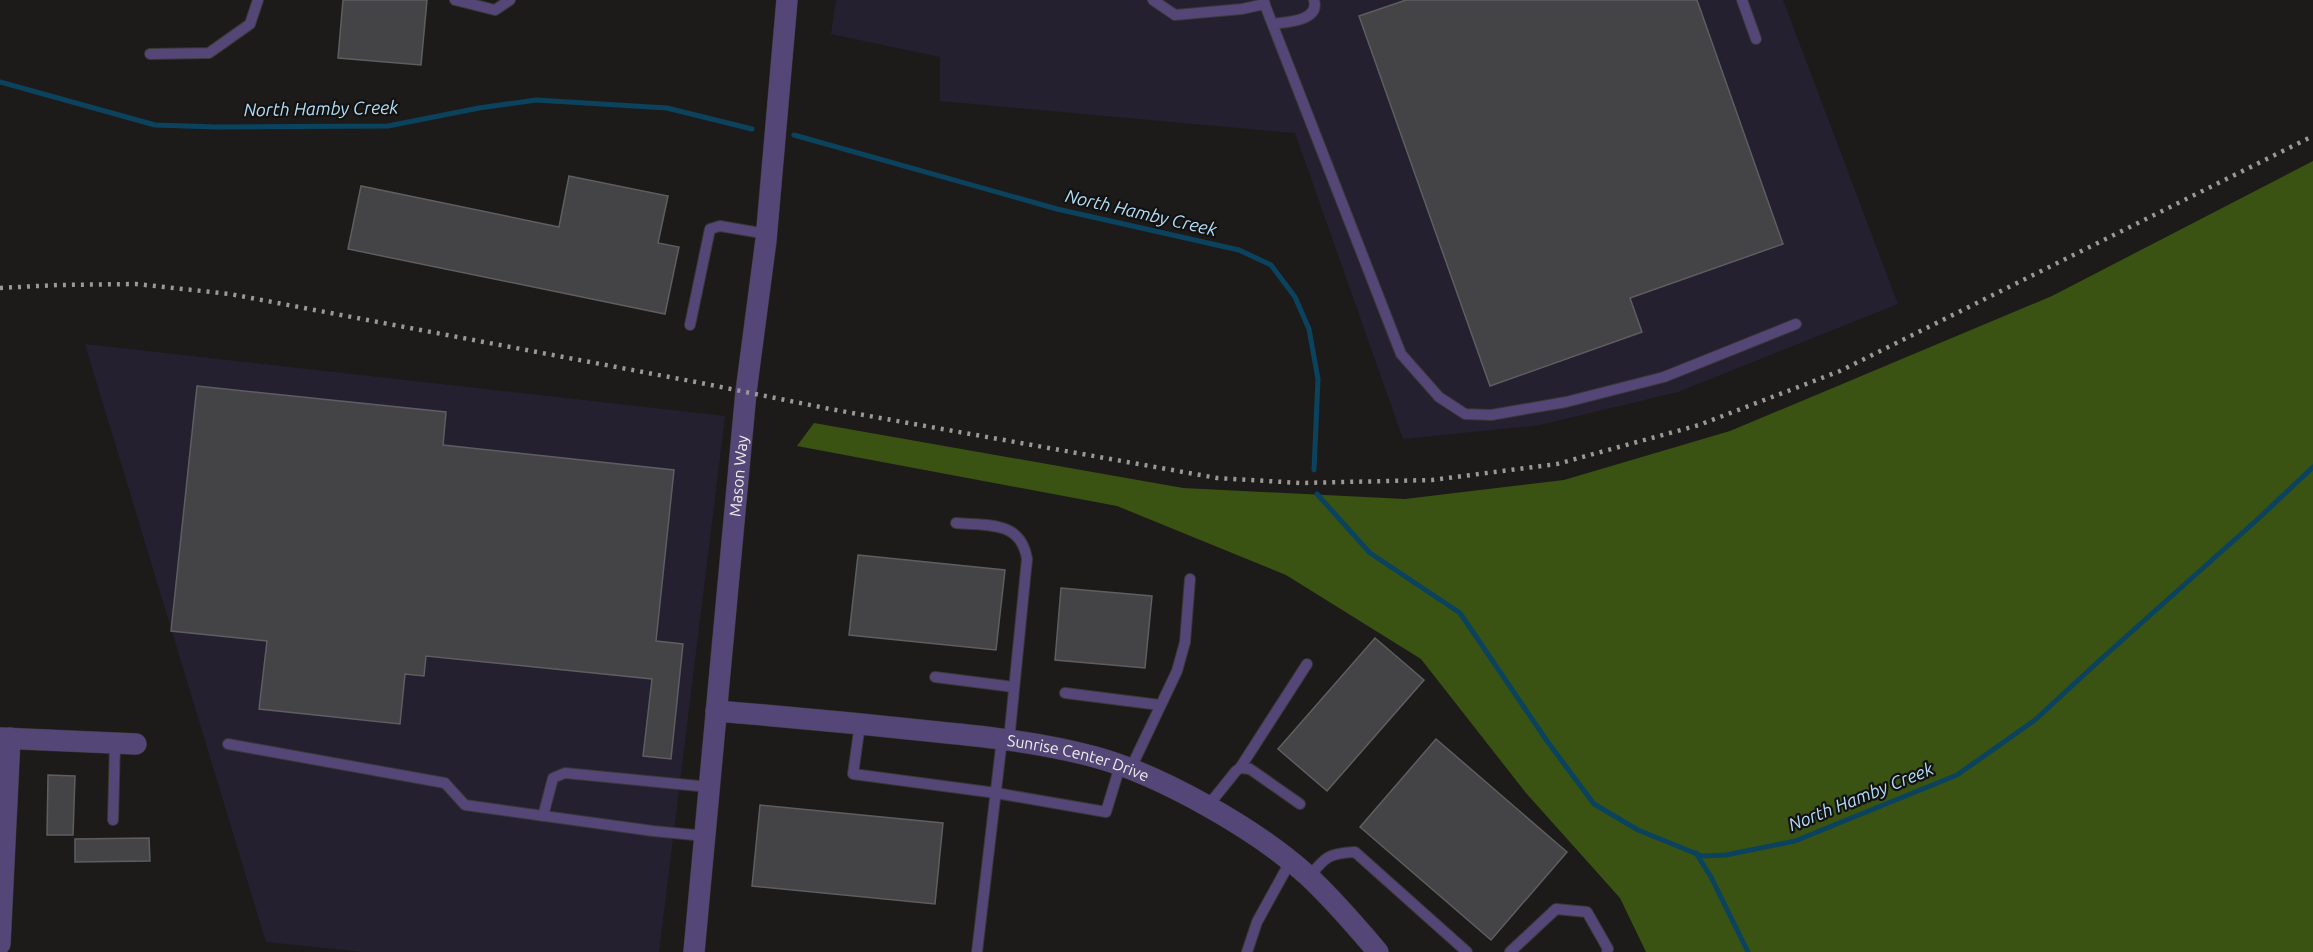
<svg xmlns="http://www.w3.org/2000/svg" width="2313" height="952" viewBox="0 0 2313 952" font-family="Ubuntu,sans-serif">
  <rect width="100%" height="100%" fill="#1d1b19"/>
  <g fill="#242030">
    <polygon points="836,0 1783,0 1898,304 1678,392 1540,425 1403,439 1295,133 940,101 940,57 831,34"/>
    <polygon points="85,344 725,416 659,952 364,952 266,942"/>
  </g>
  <polygon fill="#3b5312" points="2313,161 2313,952 1646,952 1620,898 1526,793 1421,659 1286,575 1117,506 797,446 814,423 1183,488 1405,499 1564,480 1730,431 2052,296"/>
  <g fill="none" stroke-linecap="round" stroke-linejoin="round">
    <g stroke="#0b435e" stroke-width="5">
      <polyline points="0,82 155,125 216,127 388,126 479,108 536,100 667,108 752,129"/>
      <polyline points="794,135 1057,209 1239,250 1271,265 1295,297 1309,329 1318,379 1314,470"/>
      <polyline points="1317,494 1370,553 1460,613 1547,741 1594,804 1638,830 1702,856 1726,855 1795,841 1957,775 2035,720 2100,660 2259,518 2313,467"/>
      <polyline points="1696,853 1711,877 1748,952"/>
    </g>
  </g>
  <g fill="#444346" stroke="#5e5e61" stroke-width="1.5">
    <polygon points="343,0 427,0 421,65 338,58"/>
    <polygon points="1406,0 1697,0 1783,244 1630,298 1642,332 1490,386 1359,16"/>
    <polygon points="569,176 668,196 658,243 679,247 665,314 348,249 361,186 559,227"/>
    <polygon points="197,386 446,412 443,445 674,470 656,641 683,644 671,759 643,756 652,679 426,656 424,676 405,674 400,724 259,709 267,641 171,631"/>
    <polygon points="858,555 1005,570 996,650 849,635"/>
    <polygon points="1061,588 1152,596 1145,668 1055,660"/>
    <polygon points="1375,638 1424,680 1327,791 1278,749"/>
    <polygon points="1436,739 1567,852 1491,940 1360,827"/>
    <polygon points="48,775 75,776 73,835 47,835"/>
    <polygon points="760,805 943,823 935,904 752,886"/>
    <polygon points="149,838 150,861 75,862 75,839"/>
  </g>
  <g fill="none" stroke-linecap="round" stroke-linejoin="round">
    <g stroke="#3a3836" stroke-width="12">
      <g id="service">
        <polyline points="455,0 495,10 510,0"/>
        <polyline points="1153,0 1175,15 1242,9 1265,4"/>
        <polyline points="1263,0 1401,354 1439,397 1465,414 1491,415 1566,402 1664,377 1796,324"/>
        <polyline points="1742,0 1756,39"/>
        <path d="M1273,24C1287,22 1320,21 1314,0"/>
        <polyline points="150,54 209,53 250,24 258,0"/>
        <polyline points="690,325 710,229 720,226 767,234"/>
        <path d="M956,523C987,526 1021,520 1027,559L1009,740"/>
        <polyline points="935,677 1014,687"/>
        <polyline points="1065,693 1160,705"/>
        <polyline points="860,724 853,774 996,793 1106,812 1120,766"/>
        <polyline points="228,744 445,783 465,805 653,831 705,836"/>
        <polyline points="1240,768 1307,664"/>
        <polyline points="1130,770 1177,671 1185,642 1190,579"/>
        <polyline points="1207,807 1236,771 1240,768 1250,769 1300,804"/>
        <polyline points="543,816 553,778 565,773 709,787"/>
        <polyline points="113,820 115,743"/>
        <path d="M1309,877C1325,857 1329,853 1355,852L1467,952"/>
        <polyline points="977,952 1002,739"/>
        <polyline points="1247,952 1257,922 1290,862"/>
        <polyline points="1510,952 1556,909 1587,912 1608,949 1607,952"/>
      </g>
    </g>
    <g stroke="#3a3836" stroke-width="22">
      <g id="minor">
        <path id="s1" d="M716,711C790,717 864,724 938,732C990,737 1043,743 1095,757C1161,775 1256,829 1307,875C1333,899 1356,926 1378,952"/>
        <polyline points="0,738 136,744"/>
        <polyline points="0,944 10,738"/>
        <path id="s2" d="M694,952L746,392L766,240L787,0"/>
      </g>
    </g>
    <use href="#service" stroke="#544677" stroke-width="10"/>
    <use href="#minor" stroke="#544677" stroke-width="21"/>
    <polyline stroke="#9a9997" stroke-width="4.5" stroke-dasharray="3 6" stroke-linecap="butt" points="0,288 57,285 136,284 230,294 701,383 830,409 1217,478 1300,483 1432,480 1557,464 1699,425 1840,371 2313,136"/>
  </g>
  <g text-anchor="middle" stroke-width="4.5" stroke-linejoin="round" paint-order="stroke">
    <g font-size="16" fill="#ecebe9" stroke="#141210">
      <text dy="6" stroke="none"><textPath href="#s2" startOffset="478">Mason Way</textPath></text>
      <text dy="6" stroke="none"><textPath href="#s1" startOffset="366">Sunrise Center Drive</textPath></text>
    </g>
    <g font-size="18" font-style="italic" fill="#b1ddf9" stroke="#141210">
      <text transform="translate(321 109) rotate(-1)" y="6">North Hamby Creek</text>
      <text transform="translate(1141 213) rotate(13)" y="6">North Hamby Creek</text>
      <text transform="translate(1861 797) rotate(-22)" y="6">North Hamby Creek</text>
    </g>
  </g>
</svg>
